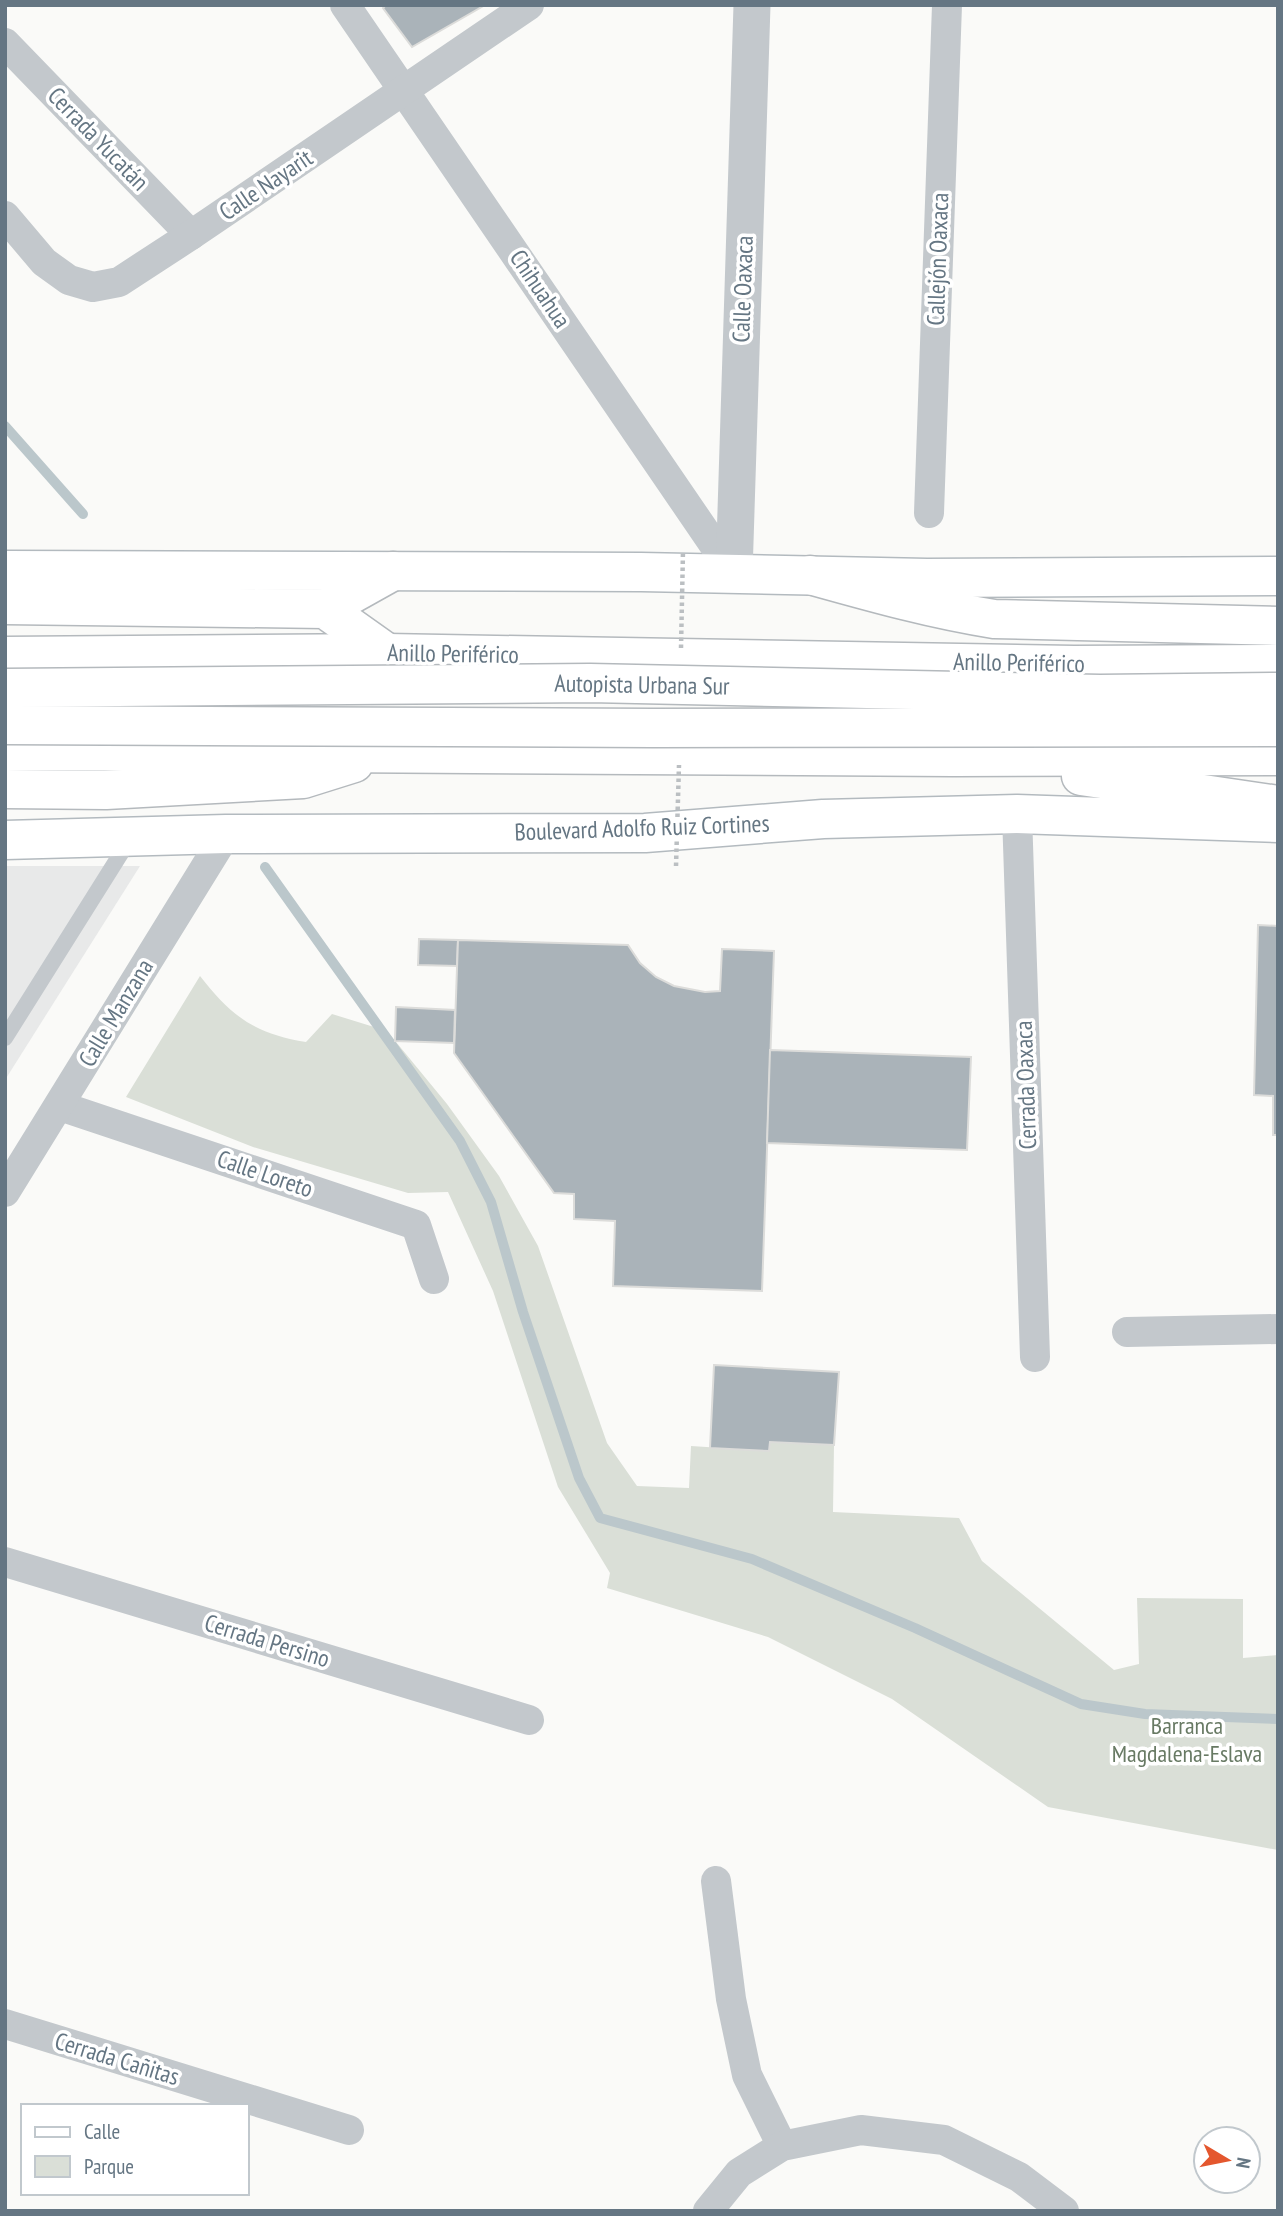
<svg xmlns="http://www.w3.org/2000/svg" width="1283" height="2216" viewBox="0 0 1283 2216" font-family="'PT Sans Narrow',sans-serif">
  <rect width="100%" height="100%" fill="#fafaf8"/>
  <polygon fill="#e8e9e9" points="5,866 140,866 5,1080"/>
  <path fill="#dadfd7" d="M200,976C231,1016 255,1034 306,1042L332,1014L387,1031L447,1104L499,1176L538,1246L607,1443L637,1486L689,1488L691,1446L769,1451L770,1442L834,1445L833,1512L959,1518L982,1561L1114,1670L1139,1664L1137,1598L1243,1599V1658L1278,1655V1850L1048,1807L892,1699L768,1637L607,1588L610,1573L558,1487L493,1291L448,1192L408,1193L253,1147L126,1097Z"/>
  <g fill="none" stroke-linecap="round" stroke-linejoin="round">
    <g stroke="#bbc7cb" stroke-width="10">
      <polyline points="5,426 83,514"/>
      <polyline points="265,867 460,1141 491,1202 523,1312 579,1478 600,1518 752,1559 915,1628 1081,1704 1145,1714 1278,1719"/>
    </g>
  </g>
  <g fill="#aab3b9" stroke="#dcdcda" stroke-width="2">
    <polygon points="386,5 485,5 412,47 383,8"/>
    <polygon points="1258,925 1278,926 1278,1135 1273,1135 1273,1096 1254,1095"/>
    <polygon points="419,939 458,940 457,966 418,965"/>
    <polygon points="458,940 628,945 640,963 656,977 674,986 705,992 720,991 722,949 774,951 762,1291 613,1286 615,1221 574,1219 574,1194 554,1193 454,1053"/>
    <polygon points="396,1007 455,1010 454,1043 395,1041"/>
    <polygon points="770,1050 971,1057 967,1150 767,1143"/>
    <polygon points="714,1365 839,1372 834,1445 770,1442 769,1451 710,1448"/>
  </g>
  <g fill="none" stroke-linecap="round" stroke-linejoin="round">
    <g stroke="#b3babf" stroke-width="41">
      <g id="secondary">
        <polyline points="5,570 641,572 927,578 1278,576"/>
        <polyline points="5,840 226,834 645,833 823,819 1017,814 1278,823"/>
      </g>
    </g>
    <g stroke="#b4b9bd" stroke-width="41">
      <g id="motorway">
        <path d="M810,575C871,592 931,609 994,619L1278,626"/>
        <polyline points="5,605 325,609 387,653"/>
        <polyline points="325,609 393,571"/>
        <polyline points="5,656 387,653 1074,665 1278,664"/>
        <polyline points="5,751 954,757 1278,756"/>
        <polyline points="1081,776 1278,805"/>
        <polyline points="5,789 106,790 303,779 354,763"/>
      </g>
    </g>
    <polyline stroke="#c3c8cc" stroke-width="16" points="5,1038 130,839"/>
    <g stroke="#c3c8cc" stroke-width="30">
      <polyline points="345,5 734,574"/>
      <polyline points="5,43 191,235"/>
      <polyline points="5,216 44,262 69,280 93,287 119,282 191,235 529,5"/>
      <polyline points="929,513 947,5"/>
      <polyline points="1017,814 1035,1357"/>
      <polyline points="60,1106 416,1225 434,1279"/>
      <polyline points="5,1192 226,834"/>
      <polyline points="1127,1332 1278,1329"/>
      <polyline points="5,1562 529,1720"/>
      <polyline points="716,1881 731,1999 747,2075 782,2146"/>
      <polyline points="5,2024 349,2130"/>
      <polyline points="708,2211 739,2173 782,2146 861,2130 944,2140 1019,2177 1064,2211"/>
    </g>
    <polyline stroke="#c3c8cc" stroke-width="37" points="734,574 752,5"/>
    <use href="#secondary" stroke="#fff" stroke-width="38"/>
    <use href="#motorway" stroke="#fff" stroke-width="38"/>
    <g stroke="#b4b9bd" stroke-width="41" stroke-linecap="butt">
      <g id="motorway-bridge">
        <polyline points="5,688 590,683 1100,694 1278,692"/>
        <polyline points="5,725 653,728 1278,727"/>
      </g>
    </g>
    <g stroke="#bbbfc2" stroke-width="4.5" stroke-dasharray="3.5 3.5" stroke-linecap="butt">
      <polyline points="681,648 683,551"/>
      <polyline points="676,866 679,765"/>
    </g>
    <use href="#motorway-bridge" stroke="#fff" stroke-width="38"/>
  </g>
  <g text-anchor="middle" stroke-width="7" stroke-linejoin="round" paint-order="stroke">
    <g font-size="24" fill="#657683" stroke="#fff">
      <text transform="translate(98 139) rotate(46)" y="8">Cerrada Yucatán</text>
      <text transform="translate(266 185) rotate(-34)" y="8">Calle Nayarit</text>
      <text transform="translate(938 259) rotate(-88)" y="8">Callejón Oaxaca</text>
      <text transform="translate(540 289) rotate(56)" y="8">Chihuahua</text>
      <text transform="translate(743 289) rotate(-88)" y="8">Calle Oaxaca</text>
      <text transform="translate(453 654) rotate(1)" y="8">Anillo Periférico</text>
      <text transform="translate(1019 663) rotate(1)" y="8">Anillo Periférico</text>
      <text transform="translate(642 685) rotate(1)" y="8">Autopista Urbana Sur</text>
      <text transform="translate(642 828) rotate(-2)" y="8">Boulevard Adolfo Ruiz Cortines</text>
      <text transform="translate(116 1013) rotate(-59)" y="8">Calle Manzana</text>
      <text transform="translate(1026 1085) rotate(-92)" y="8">Cerrada Oaxaca</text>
      <text transform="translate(265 1174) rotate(19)" y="8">Calle Loreto</text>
      <text transform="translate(267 1641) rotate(17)" y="8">Cerrada Persino</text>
      <text transform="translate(117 2059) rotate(17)" y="8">Cerrada Cañitas</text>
    </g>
    <g font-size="24" fill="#687a64" stroke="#fff">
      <text x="1187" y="1734">Barranca<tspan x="1187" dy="28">Magdalena-Eslava</tspan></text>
    </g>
  </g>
  <rect width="1283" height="2216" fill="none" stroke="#657683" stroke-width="14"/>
  <rect x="21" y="2104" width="228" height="91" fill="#ffffff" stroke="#c1c8cd" stroke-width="2"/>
  <rect x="35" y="2127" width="35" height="10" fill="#ffffff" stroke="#c1c8cd" stroke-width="2"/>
  <text x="84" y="2139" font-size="21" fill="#657683">Calle</text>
  <rect x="35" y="2156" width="35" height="21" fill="#dadfd7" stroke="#c1c8cd" stroke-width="2"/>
  <text x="84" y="2174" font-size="21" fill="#657683">Parque</text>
  <g transform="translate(1227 2160) rotate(100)"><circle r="33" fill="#ffffff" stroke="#c1c8cd" stroke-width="2"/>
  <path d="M0-5L12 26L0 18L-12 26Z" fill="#e4572e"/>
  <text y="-10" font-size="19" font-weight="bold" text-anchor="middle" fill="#657683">N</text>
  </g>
</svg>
